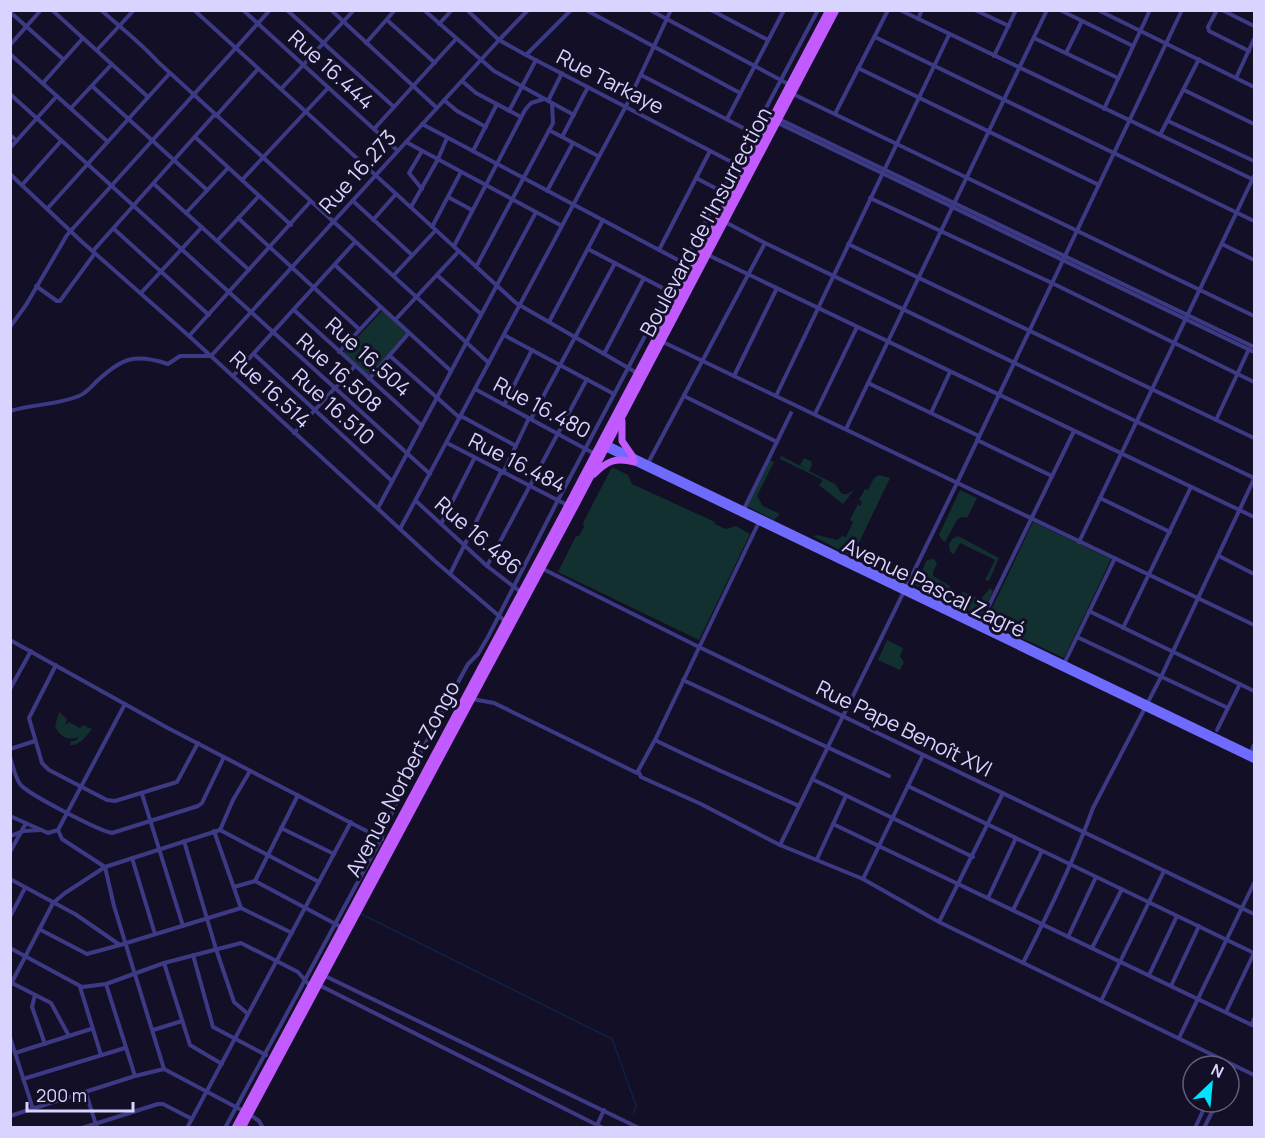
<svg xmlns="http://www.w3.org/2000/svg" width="1265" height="1138" viewBox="0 0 1265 1138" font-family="Manrope,sans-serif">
  <rect width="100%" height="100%" fill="#130f26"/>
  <g fill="#12302f">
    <polygon points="383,310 408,333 369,376 343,353"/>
    <polygon points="781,456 807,469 800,465 804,458 811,461 812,465 809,471 835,484 842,494 847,494 854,490 843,504 819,485 823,480 780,459"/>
    <polygon points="770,460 774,462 757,496 763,506 780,514 774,520 747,506"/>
    <polygon points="614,468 628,475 632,484 715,522 715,524 726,529 736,526 750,534 699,640 558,572 576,536 579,536 584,527 583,523 611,469"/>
    <polygon points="879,475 890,478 853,555 849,555 813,536 817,535 837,540 842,536 846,537 853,522 850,520 858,504 860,506 862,502 859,500 865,489 868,490 874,478"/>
    <polygon points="960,490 977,498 967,518 961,517 957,520 945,542 942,540 939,535"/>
    <polygon points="1033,522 1111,559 1064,658 986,621"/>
    <polygon points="958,536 999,558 989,581 985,580 995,560 960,543 954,554 950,552 949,544 952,539"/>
    <polygon points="934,559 937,563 933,572 933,576 950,586 950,591 952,594 950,598 944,599 915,585 927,560"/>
    <polygon points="990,588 993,591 981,617 955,604 953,600 954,596 963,592 981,599"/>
    <polygon points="887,640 903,648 900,656 904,662 900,670 878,660"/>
    <path d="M59,712L67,719L65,725L69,722L80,728L83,725L92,729C86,736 80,746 70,745L71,741H75L79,737C67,741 60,737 55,726Z"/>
  </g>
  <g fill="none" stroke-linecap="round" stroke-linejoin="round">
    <polyline stroke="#0c2248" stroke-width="1.5" points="361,914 612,1039 636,1105 634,1113"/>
    <g stroke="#3d3a85" stroke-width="4">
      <polyline points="52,10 148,97"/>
      <path d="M101,10C120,27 141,43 158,62L489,363"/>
      <polyline points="194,10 516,303 637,373"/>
      <polyline points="243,10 398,151"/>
      <polyline points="287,10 394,107"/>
      <polyline points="331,10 437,108"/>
      <polyline points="424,10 494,71 574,115"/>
      <polyline points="467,10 499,40 526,55 745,169"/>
      <polyline points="586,10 740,93"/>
      <polyline points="650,10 790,85"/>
      <polyline points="711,10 768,40"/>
      <polyline points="900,10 1254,180"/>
      <polyline points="975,10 1009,26"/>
      <polyline points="1060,10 1133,46"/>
      <polyline points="1098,10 1254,87"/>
      <polyline points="1217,10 1208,27 1209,31 1249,51"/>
      <polyline points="1222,10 1254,26"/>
      <polyline points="10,12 63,59"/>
      <polyline points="918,19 922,10"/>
      <polyline points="387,20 435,63"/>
      <polyline points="439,24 452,10"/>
      <polyline points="875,37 1254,221"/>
      <polyline points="1034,38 1118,78"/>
      <polyline points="366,43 395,10"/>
      <polyline points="10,45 41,10"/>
      <polyline points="97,50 134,10"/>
      <polyline points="1066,53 1082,21"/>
      <polyline points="10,54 108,142"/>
      <polyline points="526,55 571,10"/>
      <polyline points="994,56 1016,10"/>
      <polyline points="858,68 1099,185"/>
      <polyline points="641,75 753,133"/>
      <polyline points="1236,78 1254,39"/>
      <polyline points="462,81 476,93 521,117"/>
      <polyline points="43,83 83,38"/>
      <polyline points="92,86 207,190"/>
      <polyline points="281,89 354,10"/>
      <polyline points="1184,90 1254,124"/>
      <polyline points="10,94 430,474"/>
      <polyline points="793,94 1254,316"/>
      <polyline points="444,100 457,111 486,127"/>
      <polyline points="548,101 562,73"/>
      <polyline points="71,108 112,64"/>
      <polyline points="1104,109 1150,10"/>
      <polyline points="509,111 536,60"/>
      <polyline points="835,114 888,10"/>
      <polyline points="216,116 258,69"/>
      <polyline points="727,119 784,10"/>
      <polyline points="779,119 1254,347"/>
      <polyline points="1168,121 1254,161"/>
      <polyline points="778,123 1254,352"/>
      <polyline points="422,124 693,268"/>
      <polyline points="374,129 456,39"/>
      <polyline points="549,130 598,156"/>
      <polyline points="10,135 17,141"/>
      <polyline points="1160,135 1199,59"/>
      <polyline points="195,137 291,225"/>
      <polyline points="562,137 588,87"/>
      <polyline points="406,142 562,226"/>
      <polyline points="10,148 57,96"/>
      <polyline points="422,151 409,173 422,189"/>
      <polyline points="473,151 497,104"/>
      <polyline points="10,174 81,241 189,336 436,562 505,621"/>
      <polyline points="696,178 721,191"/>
      <polyline points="242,180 328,88"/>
      <polyline points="154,184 249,270"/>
      <polyline points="22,185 61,141"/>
      <polyline points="547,191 573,143"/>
      <polyline points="448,197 472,210"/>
      <polyline points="870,198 1052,283 1254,382"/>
      <polyline points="353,201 412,255"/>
      <polyline points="411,207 438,159 447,138"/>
      <polyline points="47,209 170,73"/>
      <polyline points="186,213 228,168"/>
      <polyline points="238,218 359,329"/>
      <polyline points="373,220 396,194"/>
      <polyline points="725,222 765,243 1254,478"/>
      <polyline points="432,227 461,172"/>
      <polyline points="114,229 209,315"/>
      <polyline points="217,241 259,196"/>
      <polyline points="848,244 1254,438"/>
      <polyline points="1222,244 1254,260"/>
      <polyline points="454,246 525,110 531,103 544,99"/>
      <polyline points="588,249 678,296"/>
      <polyline points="659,250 710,151"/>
      <polyline points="93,251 215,114"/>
      <polyline points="708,255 1254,517"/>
      <polyline points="335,265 451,371"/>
      <polyline points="476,267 553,123 552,104"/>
      <polyline points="394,275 436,230"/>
      <polyline points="437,275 481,314"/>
      <polyline points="36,286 57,301 60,301 95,253"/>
      <polyline points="141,293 202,227"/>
      <polyline points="294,310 422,426"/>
      <polyline points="395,320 459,251"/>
      <polyline points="549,322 603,220"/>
      <polyline points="10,327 26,305 67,235 270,10"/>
      <polyline points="504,335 614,394"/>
      <polyline points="189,336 310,202"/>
      <polyline points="663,342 1254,625"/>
      <polyline points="339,352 381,307"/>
      <polyline points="254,354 392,481"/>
      <polyline points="604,354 644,278"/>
      <polyline points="390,356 460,418"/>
      <polyline points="233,376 355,242"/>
      <polyline points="734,376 777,288"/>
      <polyline points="369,379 409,333"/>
      <polyline points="868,383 979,436"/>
      <polyline points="475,389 595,454"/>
      <polyline points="684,396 777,442"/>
      <polyline points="776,396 949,35"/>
      <polyline points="504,405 532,350"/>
      <path d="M10,411C33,404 57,405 79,396C86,393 91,387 97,381C122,358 134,353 168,364L180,356H211L499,40L528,10"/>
      <polyline points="931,413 950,372"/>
      <polyline points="815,414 857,327"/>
      <polyline points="461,416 516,446"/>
      <polyline points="531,419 615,263"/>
      <polyline points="1216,420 1249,349"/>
      <polyline points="846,429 1047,10"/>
      <polyline points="294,433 354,367"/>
      <polyline points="977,440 1052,476"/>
      <polyline points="447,443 569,506"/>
      <polyline points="647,465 765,243"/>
      <polyline points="503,473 529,418"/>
      <polyline points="1100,498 1170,532"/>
      <polyline points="416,501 487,566 522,593"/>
      <polyline points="378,508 536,212"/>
      <polyline points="744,509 791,413"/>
      <polyline points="441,524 474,459"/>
      <polyline points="400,529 626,106 671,10"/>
      <polyline points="1079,542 1254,176"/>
      <polyline points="1219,556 1254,574"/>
      <polyline points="487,566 587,379"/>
      <polyline points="541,568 699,647 1254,914"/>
      <polyline points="450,574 501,472"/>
      <polyline points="1089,611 1254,691"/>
      <polyline points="980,624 1074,431"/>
      <polyline points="1123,628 1191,487"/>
      <polyline points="1077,637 1228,708"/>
      <polyline points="10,640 166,727 382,839"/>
      <polyline points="56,665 29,718 42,763 49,770 107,800 115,801 177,782 198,743"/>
      <polyline points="1063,666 1115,558"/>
      <polyline points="683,680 889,776"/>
      <polyline points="10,689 31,651"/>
      <polyline points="472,699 494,703 637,773 638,771 641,777 701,804 780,845 863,879 939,922 1254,1075"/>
      <polyline points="125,704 58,830 62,839 105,867 114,906 164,1069"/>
      <polyline points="1217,730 1240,684"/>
      <path d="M655,740C703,764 751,784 799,806"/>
      <polyline points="10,749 35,741"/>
      <polyline points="1250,754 1254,745"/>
      <path d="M10,757C13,766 15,777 20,784C27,794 100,831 112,833L198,806L202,803L224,757"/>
      <polyline points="638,771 655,740 759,522"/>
      <polyline points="812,779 973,857"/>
      <polyline points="908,786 1254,953"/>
      <polyline points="142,794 183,926"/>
      <polyline points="10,816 48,833 58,830"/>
      <polyline points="833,824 1254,1026"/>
      <polyline points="281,828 334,854"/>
      <polyline points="220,830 233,800 250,771"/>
      <polyline points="214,831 241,908"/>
      <polyline points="10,836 24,831 40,830"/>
      <polyline points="184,841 216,949 234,1002 248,1014"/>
      <polyline points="780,845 957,483 1182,10"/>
      <polyline points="10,852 26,823"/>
      <polyline points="132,858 155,934"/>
      <polyline points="817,859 846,796"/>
      <polyline points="10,879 75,914 120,945 241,908 292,933"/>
      <polyline points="863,879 923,755"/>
      <polyline points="255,881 343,928"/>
      <polyline points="234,887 255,881 298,795"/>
      <polyline points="988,898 1016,838"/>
      <polyline points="1013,910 1042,851"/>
      <polyline points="10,917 25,888"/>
      <polyline points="939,922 1003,793"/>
      <polyline points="39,929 87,954 120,945"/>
      <polyline points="1068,937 1096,877"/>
      <polyline points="10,948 82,987 106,984 164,963 241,943 298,972 311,987"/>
      <polyline points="1092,948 1122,889"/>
      <polyline points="193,955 213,1027 266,1055"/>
      <polyline points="164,963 190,1045 222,1064"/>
      <path d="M1023,963C1049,912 1074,861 1093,808L1161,677L1254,479"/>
      <polyline points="323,975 639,1128"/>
      <polyline points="1149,975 1177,916"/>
      <polyline points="12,983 51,1003 69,1036"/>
      <polyline points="106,984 135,1076"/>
      <polyline points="319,985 603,1128"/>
      <polyline points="10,986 53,903 65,893 105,867 220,830 319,882"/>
      <polyline points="1171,986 1199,926"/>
      <polyline points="80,987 101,1055"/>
      <polyline points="35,995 32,1007 45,1044"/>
      <polyline points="1101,1001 1164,871"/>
      <polyline points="1226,1012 1254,953"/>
      <polyline points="1252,1025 1254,1019"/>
      <polyline points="153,1030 182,1021"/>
      <polyline points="10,1037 33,1109"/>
      <polyline points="1179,1038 1254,883"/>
      <polyline points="15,1053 91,1029"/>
      <polyline points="1229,1076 1234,1065"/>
      <polyline points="23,1079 125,1048"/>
      <polyline points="86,1093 97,1128"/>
      <polyline points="10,1116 135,1076 164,1069 249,1114 259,1121 263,1128"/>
      <polyline points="597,1125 604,1110"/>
      <polyline points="82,1128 158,1104 163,1104 192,1119"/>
      <polyline points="187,1128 351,822"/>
      <polyline points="225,1128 381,839 404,784 456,686 468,664 478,654 488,637 558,500 818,10"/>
      <polyline points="1195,1128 1207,1102"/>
      <polyline points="1204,1128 1217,1102"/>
    </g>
    <g stroke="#6f6bff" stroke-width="6">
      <polyline points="603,442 1254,755"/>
      <polyline points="603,447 1254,760"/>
    </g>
    <g stroke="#c25bff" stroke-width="7">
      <polyline points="622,421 622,441 633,457"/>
      <path d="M594,474C607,461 616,457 634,462"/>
      <polyline points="235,1128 568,505 829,10"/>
      <polyline points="242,1128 574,508 836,10"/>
    </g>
  </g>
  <g text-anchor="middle" stroke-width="6" stroke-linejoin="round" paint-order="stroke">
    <g font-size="21" fill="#d9d4ff" stroke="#130f26">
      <text transform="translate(331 70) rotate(42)" y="7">Rue 16.444</text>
      <text transform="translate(610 82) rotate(27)" y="7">Rue Tarkaye</text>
      <text transform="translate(358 172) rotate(-48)" y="7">Rue 16.273</text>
      <text transform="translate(706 222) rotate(-62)" y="7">Boulevard de l'Insurrection</text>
      <text transform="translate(368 357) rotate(42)" y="7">Rue 16.504</text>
      <text transform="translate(339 373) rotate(42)" y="7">Rue 16.508</text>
      <text transform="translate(270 390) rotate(43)" y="7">Rue 16.514</text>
      <text transform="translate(333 407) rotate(42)" y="7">Rue 16.510</text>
      <text transform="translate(542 408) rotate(28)" y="7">Rue 16.480</text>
      <text transform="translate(517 463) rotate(27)" y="7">Rue 16.484</text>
      <text transform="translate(478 536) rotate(41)" y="7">Rue 16.486</text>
      <text transform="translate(934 588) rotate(26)" y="7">Avenue Pascal Zagré</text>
      <text transform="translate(904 729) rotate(26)" y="7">Rue Pape Benoît XVI</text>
      <text transform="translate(403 779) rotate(-62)" y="7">Avenue Norbert Zongo</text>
    </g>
  </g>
  <rect width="1265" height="1138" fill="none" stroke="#d9d4ff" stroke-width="24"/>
  <g transform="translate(1211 1084) rotate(26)"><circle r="28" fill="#130f26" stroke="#625e7d" stroke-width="1.5"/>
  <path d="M0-4.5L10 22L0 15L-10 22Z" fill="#00e5ff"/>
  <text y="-9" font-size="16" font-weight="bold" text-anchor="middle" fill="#d9d4ff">N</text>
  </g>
  <path d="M27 1102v9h106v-9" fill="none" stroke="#d9d4ff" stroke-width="3"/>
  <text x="36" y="1102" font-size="18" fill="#d9d4ff" stroke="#130f26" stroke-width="4.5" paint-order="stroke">200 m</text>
</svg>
